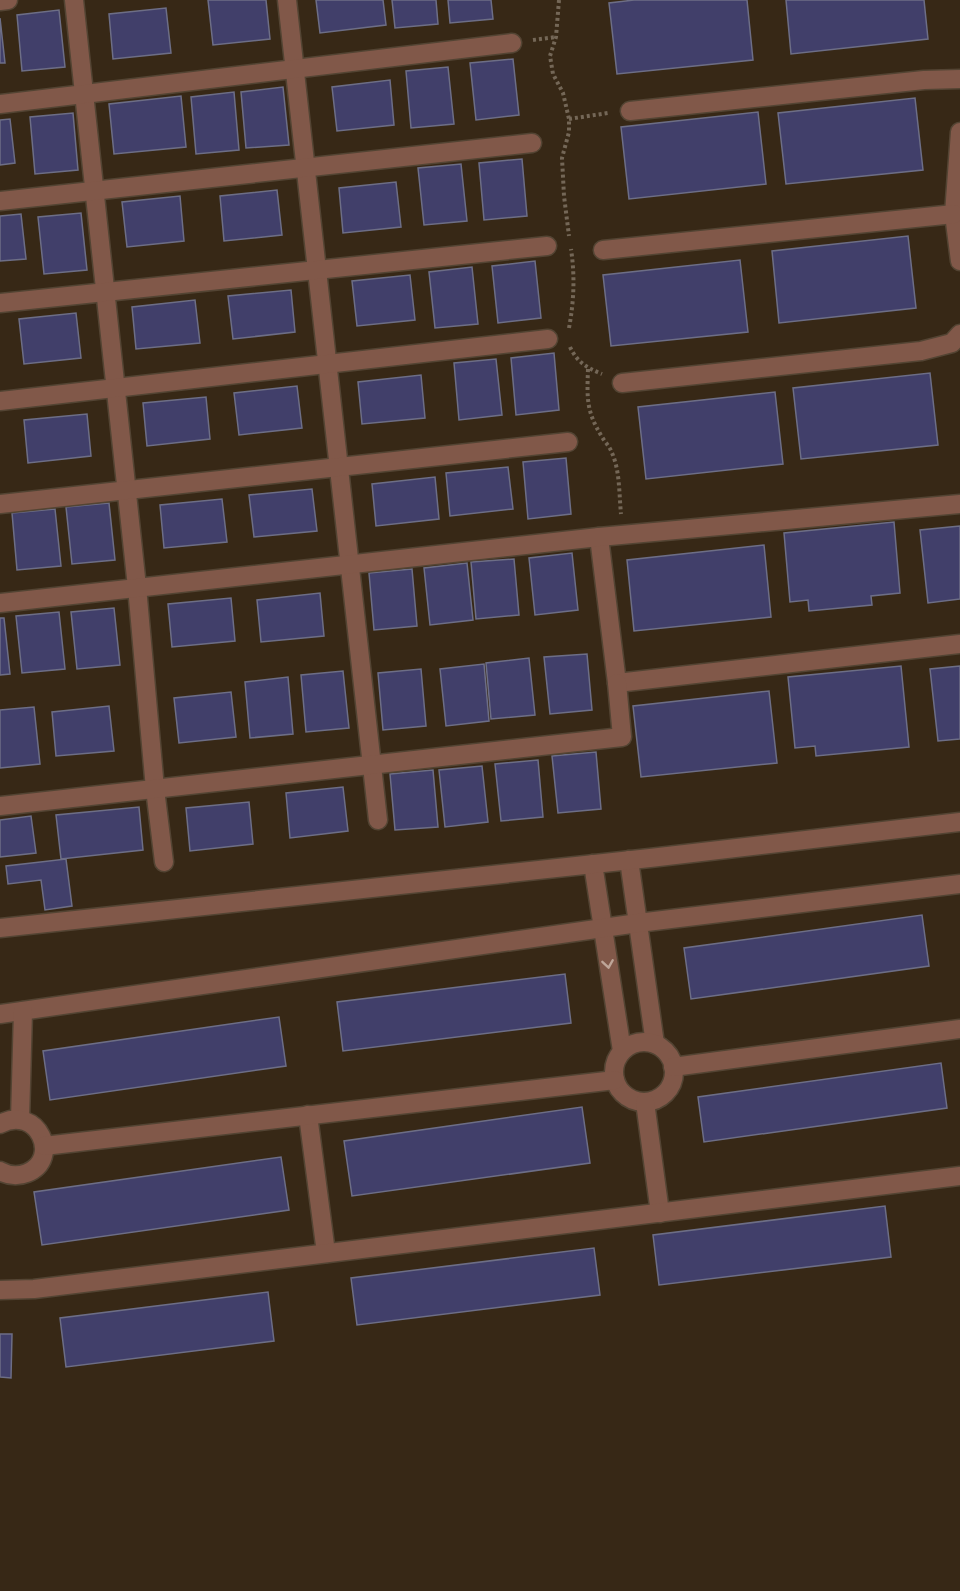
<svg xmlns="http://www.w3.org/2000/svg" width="960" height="1591" viewBox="0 0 960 1591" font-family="Mulish,sans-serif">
  <rect width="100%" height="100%" fill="#372816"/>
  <g fill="#413f6a" stroke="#6d6e86" stroke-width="1.5">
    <polygon points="208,0 266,0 270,39 213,45"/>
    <polygon points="316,0 383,0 386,25 320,33"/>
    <polygon points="392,0 436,0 438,24 395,28"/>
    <polygon points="448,0 491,0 493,19 450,23"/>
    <polygon points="634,0 747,0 753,60 617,74 609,3"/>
    <polygon points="786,0 924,0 928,39 791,54"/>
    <polygon points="166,8 171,53 113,59 109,14"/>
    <polygon points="59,10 65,67 22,71 17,15"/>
    <polygon points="0,18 5,63 0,63"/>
    <polygon points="513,59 519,115 476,120 470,63"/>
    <polygon points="448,67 454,124 411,128 406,71"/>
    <polygon points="390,80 394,125 337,131 332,87"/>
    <polygon points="283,87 289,145 246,148 241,92"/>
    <polygon points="234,92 239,150 196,154 191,97"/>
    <polygon points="181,96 186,147 114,154 109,104"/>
    <polygon points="915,98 923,170 786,184 778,113"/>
    <polygon points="758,112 766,184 629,199 621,127"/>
    <polygon points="73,113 78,170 35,174 30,117"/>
    <polygon points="10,119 15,163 0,165 0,120"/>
    <polygon points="522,159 527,216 484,220 479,163"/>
    <polygon points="461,164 467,221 424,225 418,168"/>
    <polygon points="396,182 401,227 343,233 339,188"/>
    <polygon points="277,190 282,235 224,241 220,196"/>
    <polygon points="180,196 184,241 127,247 122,202"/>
    <polygon points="81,213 87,270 44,274 38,217"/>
    <polygon points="21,214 26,259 0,261 0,216"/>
    <polygon points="908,236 916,308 779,323 772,251"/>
    <polygon points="740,260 748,332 611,346 603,275"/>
    <polygon points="535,261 541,318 498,323 492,266"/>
    <polygon points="472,267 478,324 435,328 429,272"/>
    <polygon points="410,275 415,320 357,326 352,281"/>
    <polygon points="291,290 295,332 233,339 228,296"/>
    <polygon points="195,300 200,343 136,349 132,307"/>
    <polygon points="76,313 81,358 24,364 19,319"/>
    <polygon points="554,353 559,410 516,415 511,358"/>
    <polygon points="496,359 502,415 459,420 454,363"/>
    <polygon points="930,373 938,445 801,459 793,388"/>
    <polygon points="421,375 425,418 362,424 358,382"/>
    <polygon points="297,386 302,428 239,435 234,393"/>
    <polygon points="775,392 783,464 646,479 638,407"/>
    <polygon points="206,397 210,439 147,446 143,403"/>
    <polygon points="87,414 91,456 28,463 24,420"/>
    <polygon points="566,458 571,514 528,519 523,462"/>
    <polygon points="508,467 513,509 450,516 446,473"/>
    <polygon points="435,477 439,519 376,526 372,484"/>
    <polygon points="312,489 317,531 254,537 249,495"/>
    <polygon points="222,499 227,542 164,548 160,505"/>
    <polygon points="109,503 115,560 72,564 66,507"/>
    <polygon points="55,509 61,566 17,570 12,513"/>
    <polygon points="894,522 900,593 871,596 872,605 809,611 808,600 790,602 784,533"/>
    <polygon points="960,526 960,599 928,603 920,530"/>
    <polygon points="764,545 771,617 634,631 627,560"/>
    <polygon points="572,553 578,610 535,615 529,558"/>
    <polygon points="514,559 519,615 476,619 471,562"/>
    <polygon points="467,563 473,620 430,625 424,568"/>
    <polygon points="412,569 417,626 374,630 369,573"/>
    <polygon points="320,593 324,636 261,642 257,600"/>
    <polygon points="231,598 235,641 172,647 168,604"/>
    <polygon points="114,608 120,665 77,669 71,612"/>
    <polygon points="59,612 65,669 22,673 16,616"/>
    <polygon points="0,618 4,618 10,674 0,675"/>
    <polygon points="587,654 592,710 550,714 544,657"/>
    <polygon points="529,658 535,715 491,719 486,663"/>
    <polygon points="484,664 489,721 446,726 440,669"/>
    <polygon points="901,666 909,747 816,756 815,746 795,748 788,677"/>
    <polygon points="960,666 960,739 938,741 930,669"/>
    <polygon points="421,669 426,726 383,730 378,673"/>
    <polygon points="343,671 349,728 306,732 301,675"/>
    <polygon points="288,677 293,734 250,738 245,682"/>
    <polygon points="769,691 777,763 641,777 633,706"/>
    <polygon points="231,692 236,737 179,743 174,698"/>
    <polygon points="109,706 114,751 56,756 52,712"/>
    <polygon points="34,707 40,764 0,768 0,710"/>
    <polygon points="596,752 601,809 558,813 552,756"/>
    <polygon points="538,760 543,817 501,821 495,764"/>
    <polygon points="482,766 488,822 445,827 439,770"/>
    <polygon points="433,770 438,827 395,830 390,774"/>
    <polygon points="343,787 348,831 290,838 286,793"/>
    <polygon points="249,802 253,844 190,851 186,808"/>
    <polygon points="139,807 143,850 61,859 56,815"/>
    <polygon points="31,816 36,853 0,857 0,820"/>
    <polygon points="66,859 72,906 45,910 41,880 8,884 6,866"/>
    <polygon points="922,915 929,966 691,999 684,948"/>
    <polygon points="565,974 571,1023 343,1051 337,1002"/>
    <polygon points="279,1017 286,1066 50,1100 43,1051"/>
    <polygon points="941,1063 947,1108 704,1142 698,1097"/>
    <polygon points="582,1107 590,1163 352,1196 344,1141"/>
    <polygon points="281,1157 289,1210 42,1245 34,1192"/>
    <polygon points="885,1206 891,1257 659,1285 653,1235"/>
    <polygon points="594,1248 600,1295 357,1325 351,1278"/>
    <polygon points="268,1292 274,1341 66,1367 60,1318"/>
    <polygon points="0,1334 12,1334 11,1378 0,1377"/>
  </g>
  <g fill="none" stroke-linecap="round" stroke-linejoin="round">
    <g stroke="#534433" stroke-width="21">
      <g id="minor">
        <polyline points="74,0 137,587 155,789 164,862"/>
        <polyline points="287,0 378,820"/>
        <polyline points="0,1 8,0"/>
        <polyline points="0,104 512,43"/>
        <polyline points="630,111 924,80 960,79"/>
        <polyline points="960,132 954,214 960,261"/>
        <polyline points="0,201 532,143"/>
        <polyline points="603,250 954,214"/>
        <polyline points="0,303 547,246"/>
        <polyline points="622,383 921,351 952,343 960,334"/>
        <polyline points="0,401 548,339"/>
        <polyline points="0,504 568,442"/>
        <polyline points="599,537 617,683 960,644"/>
        <polyline points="0,603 599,537 960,504"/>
        <polyline points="0,806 622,737 617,683"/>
        <polyline points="629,860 655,1044"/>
        <polyline points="593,864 622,1051"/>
        <polyline points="0,928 650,858 960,822"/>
        <polyline points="0,1014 638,923 960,884"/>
        <circle cx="644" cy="1072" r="30"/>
        <polyline points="673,1067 960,1029"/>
        <polyline points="645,1102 660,1213"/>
        <polyline points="308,1115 326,1253"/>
        <polyline points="20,1120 23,1011"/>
        <path d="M0,1124C38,1104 62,1159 27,1173C17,1177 9,1176 0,1171"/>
        <polyline points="44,1146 615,1080"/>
        <polyline points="0,1290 34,1289 960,1176"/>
      </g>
    </g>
    <g stroke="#746757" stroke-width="4" stroke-dasharray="3 3" stroke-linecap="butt">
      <polyline points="559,0 556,37 550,56 553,74 563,93 569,119 569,132 562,158 564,196 569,236"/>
      <polyline points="533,40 556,37"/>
      <polyline points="569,119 608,113"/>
      <path d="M569,328C574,301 575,276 571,249"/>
      <path d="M570,347C577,362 587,368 602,374"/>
      <path d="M588,369C587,398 586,411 602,437C605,442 610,447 612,453C620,471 619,494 621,514"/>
    </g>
    <use href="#minor" stroke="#815849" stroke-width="18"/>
  </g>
  <defs><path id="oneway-chevron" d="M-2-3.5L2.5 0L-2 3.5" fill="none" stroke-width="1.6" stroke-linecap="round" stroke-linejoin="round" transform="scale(1.5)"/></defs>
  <use stroke="#bea598" href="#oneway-chevron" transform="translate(608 964) rotate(81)"/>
</svg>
